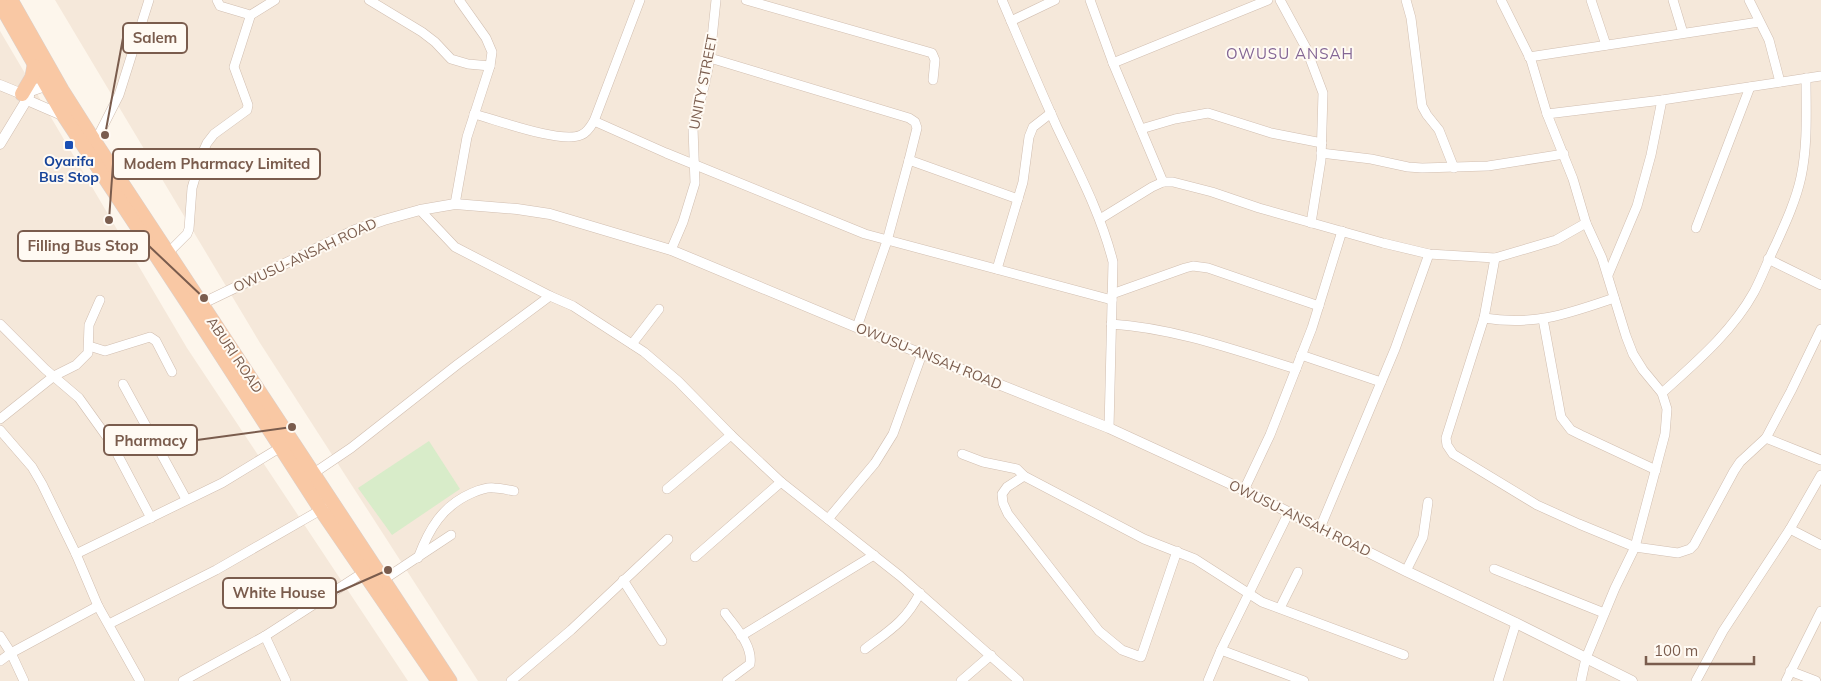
<svg xmlns="http://www.w3.org/2000/svg" width="1821" height="681" viewBox="0 0 1821 681" font-family="Mulish,sans-serif">
  <rect width="100%" height="100%" fill="#fdf6ec"/>
  <g fill="#f5e8da">
    <polygon points="55,0 1821,0 1821,681 478,681 260,343"/>
    <polygon points="0,31 187,348 408,681 0,681"/>
  </g>
  <polygon fill="#d8ecc9" points="429,441 460,489 392,535 358,488"/>
  <g fill="none" stroke-linecap="round" stroke-linejoin="round">
    <g stroke="#d1beb0" stroke-width="10">
      <g id="minor">
        <polyline points="369,0 422,32 435,42 451,59 468,64 490,66"/>
        <polyline points="746,0 932,53 935,60 933,80"/>
        <path d="M1002,0C1020,42 1038,85 1057,127C1078,171 1101,214 1113,262L1109,428"/>
        <polyline points="1090,0 1113,63 1163,182"/>
        <polyline points="1280,0 1306,48 1323,93 1321,160 1311,223"/>
        <polyline points="1406,0 1411,18 1422,106 1427,115 1439,130 1454,168"/>
        <polyline points="1501,0 1531,60 1547,114 1573,179 1586,223 1602,258 1626,336 1633,354 1643,370 1662,393 1667,409 1665,434 1635,547 1615,588 1586,658 1581,681"/>
        <polyline points="1591,0 1606,45"/>
        <polyline points="1673,0 1683,33"/>
        <polyline points="1749,0 1769,40 1780,82"/>
        <polyline points="249,16 275,0"/>
        <polyline points="1011,21 1055,0"/>
        <polyline points="1529,57 1759,22"/>
        <polyline points="710,58 909,118 915,122 917,128 909,160 887,241 857,327"/>
        <polyline points="1113,63 1268,0"/>
        <path d="M474,114C497,120 561,144 581,135C587,133 591,126 594,121L640,0"/>
        <polyline points="1547,114 1662,100 1821,76"/>
        <polyline points="594,121 666,153 865,234 1112,300"/>
        <polyline points="1141,129 1175,119 1208,113 1271,133 1322,143"/>
        <polyline points="95,142 119,95 149,0"/>
        <polyline points="1321,153 1371,159 1408,167 1422,168 1488,166 1564,154"/>
        <polyline points="909,160 1018,199"/>
        <polyline points="455,204 467,137 490,66 492,52 486,38 459,0"/>
        <polyline points="420,210 455,247 550,296 573,306 644,352 678,381 731,435 781,482 900,576 1019,681"/>
        <polyline points="1100,219 1152,187 1163,182 1173,182 1212,192 1259,208 1383,243 1429,254 1495,258 1556,240 1586,223"/>
        <polyline points="1696,228 1750,87"/>
        <polyline points="671,250 683,222 695,183 693,128 705,83 710,58 716,0"/>
        <polyline points="168,253 187,234 189,229 192,188 202,154 207,143 214,134 247,110 248,105 234,67 250,17 247,14 220,6 217,0"/>
        <polyline points="1495,258 1484,318 1446,438 1447,445 1453,454 1537,505 1579,524 1635,547 1678,553 1690,549 1694,545 1734,471 1740,462 1766,438 1791,391 1821,329"/>
        <polyline points="1768,259 1821,285"/>
        <polyline points="997,269 1023,182 1029,137 1033,127 1051,113"/>
        <polyline points="1608,275 1637,206 1651,155 1662,100"/>
        <polyline points="1112,294 1185,268 1193,266 1208,268 1319,306"/>
        <path d="M1484,318C1535,326 1567,314 1614,298"/>
        <polyline points="1543,319 1561,417 1571,430 1581,435 1656,470"/>
        <polyline points="0,324 45,369 79,398 112,444 151,518"/>
        <path d="M1111,324C1174,328 1235,350 1296,369"/>
        <polyline points="632,344 659,309"/>
        <polyline points="89,346 105,351 150,337 156,341 172,372"/>
        <polyline points="1301,355 1381,382"/>
        <polyline points="123,384 186,499"/>
        <path d="M1662,393C1695,363 1732,332 1754,292C1762,277 1768,260 1776,244C1786,222 1796,200 1801,177C1808,144 1806,111 1806,78"/>
        <polyline points="0,419 54,376 76,365 88,353 89,325 100,300"/>
        <polyline points="0,430 32,467 42,484 76,554 98,606 140,681"/>
        <polyline points="1766,438 1821,460"/>
        <polyline points="962,454 983,462 1017,469 1024,476 1144,539 1195,559 1262,602 1404,655"/>
        <polyline points="314,473 351,448 458,364 550,296"/>
        <polyline points="1024,476 1007,487 1002,494 1003,503 1008,514 1099,631 1122,650 1141,657 1177,551"/>
        <polyline points="667,489 731,435"/>
        <polyline points="1244,490 1270,435 1312,328 1342,231"/>
        <polyline points="828,519 875,463 893,434 922,354"/>
        <polyline points="1320,528 1395,349 1429,254"/>
        <polyline points="1790,529 1821,545"/>
        <polyline points="76,554 222,483 281,447"/>
        <polyline points="695,557 781,482"/>
        <path d="M418,558C429,529 442,506 472,493C479,490 487,487 494,488C501,488 508,490 514,491"/>
        <polyline points="1494,569 1604,613"/>
        <polyline points="1406,571 1423,537 1428,502"/>
        <polyline points="383,580 451,535"/>
        <polyline points="623,580 662,641"/>
        <polyline points="1280,608 1298,572"/>
        <path d="M725,613C735,627 753,645 750,664L727,681"/>
        <polyline points="109,624 216,570 324,508"/>
        <polyline points="0,636 11,653 24,681"/>
        <polyline points="265,636 286,681"/>
        <polyline points="741,636 874,555"/>
        <path d="M865,649C890,630 905,622 920,593"/>
        <polyline points="1221,650 1304,681"/>
        <polyline points="0,661 11,653 98,606"/>
        <polyline points="1790,671 1816,681"/>
        <polyline points="183,681 265,636 364,572"/>
        <polyline points="511,681 571,630 668,539"/>
        <polyline points="961,681 991,655"/>
        <polyline points="1208,681 1221,650 1289,512"/>
        <polyline points="1498,681 1516,623"/>
        <polyline points="1696,681 1723,631 1790,529 1821,475"/>
        <polyline points="1786,681 1821,611"/>
      </g>
    </g>
    <g stroke="#d1beb0" stroke-width="11">
      <g id="tertiary">
        <polyline points="0,85 22,94 27,100 64,116"/>
        <polyline points="22,94 45,86 52,87"/>
        <polyline points="0,144 29,96"/>
        <polyline points="201,304 355,230 384,220 420,210 455,204 517,209 550,214 671,250 892,342 1109,428 1244,490 1406,571 1516,623 1632,681"/>
      </g>
    </g>
    <g stroke="#dad1cd" stroke-width="15">
      <g id="trunk">
        <polyline points="11,0 62,90 95,142 450,681"/>
        <polyline points="0,4 64,116 190,307 321,510 438,681"/>
        <polyline points="22,94 32,77 34,66"/>
      </g>
    </g>
    <use href="#minor" stroke="#fff" stroke-width="9"/>
    <use href="#tertiary" stroke="#fff" stroke-width="10"/>
    <use href="#trunk" stroke="#f9c8a4" stroke-width="14"/>
  </g>
  <rect fill="#1a4fb4" stroke="#fffaf3" stroke-width="2" x="64" y="140" width="10" height="10" rx="2.5"/>
  <g text-anchor="middle" stroke-width="4" stroke-linejoin="round" paint-order="stroke">
    <g font-size="14" fill="#7a5c4d" stroke="#fffaf3">
      <text transform="translate(703 82) rotate(-79)" y="5">UNITY STREET</text>
      <text transform="translate(305 255) rotate(-25)" y="5">OWUSU-ANSAH ROAD</text>
      <text transform="translate(235 355) rotate(56)" y="5">ABURI ROAD</text>
      <text transform="translate(929 356) rotate(22)" y="5">OWUSU-ANSAH ROAD</text>
      <text transform="translate(1300 518) rotate(26)" y="5">OWUSU-ANSAH ROAD</text>
    </g>
    <g font-size="14" font-weight="bold" fill="#164399" stroke="#fffaf3">
      <text x="69" y="166">Oyarifa<tspan x="69" dy="16">Bus Stop</tspan></text>
    </g>
    <g font-size="15" letter-spacing="1" fill="#846695" stroke="#fffaf3">
      <text x="1290" y="59">OWUSU ANSAH</text>
    </g>
  </g>
  <path fill="none" stroke="#7a5c4d" stroke-width="2" d="M105 135L123 38M109 220L113 164M204 298L149 246M292 427L197 440M388 570L336 593"/>
  <g fill="#7a5c4d" stroke="#fffaf3" stroke-width="2">
    <circle cx="105" cy="135" r="5"/>
    <circle cx="109" cy="220" r="5"/>
    <circle cx="204" cy="298" r="5"/>
    <circle cx="292" cy="427" r="5"/>
    <circle cx="388" cy="570" r="5"/>
  </g>
  <g fill="#fffaf3" stroke="#7a5c4d" stroke-width="2">
    <rect x="123" y="23" width="64" height="30" rx="5"/>
    <rect x="113" y="149" width="207" height="30" rx="5"/>
    <rect x="18" y="231" width="131" height="30" rx="5"/>
    <rect x="104" y="425" width="93" height="30" rx="5"/>
    <rect x="223" y="578" width="113" height="30" rx="5"/>
  </g>
  <g font-size="15" text-anchor="middle" font-weight="bold" fill="#7a5c4d">
    <text x="155" y="43">Salem</text>
    <text x="217" y="169">Modem Pharmacy Limited</text>
    <text x="83" y="251">Filling Bus Stop</text>
    <text x="151" y="446">Pharmacy</text>
    <text x="279" y="598">White House</text>
  </g>
  <path d="M1646 656v8h108v-8" fill="none" stroke="#7a5c4d" stroke-width="2.5"/>
  <text x="1654" y="656" font-size="15" fill="#7a5c4d" stroke="#fffaf3" stroke-width="4" paint-order="stroke">100 m</text>
</svg>
